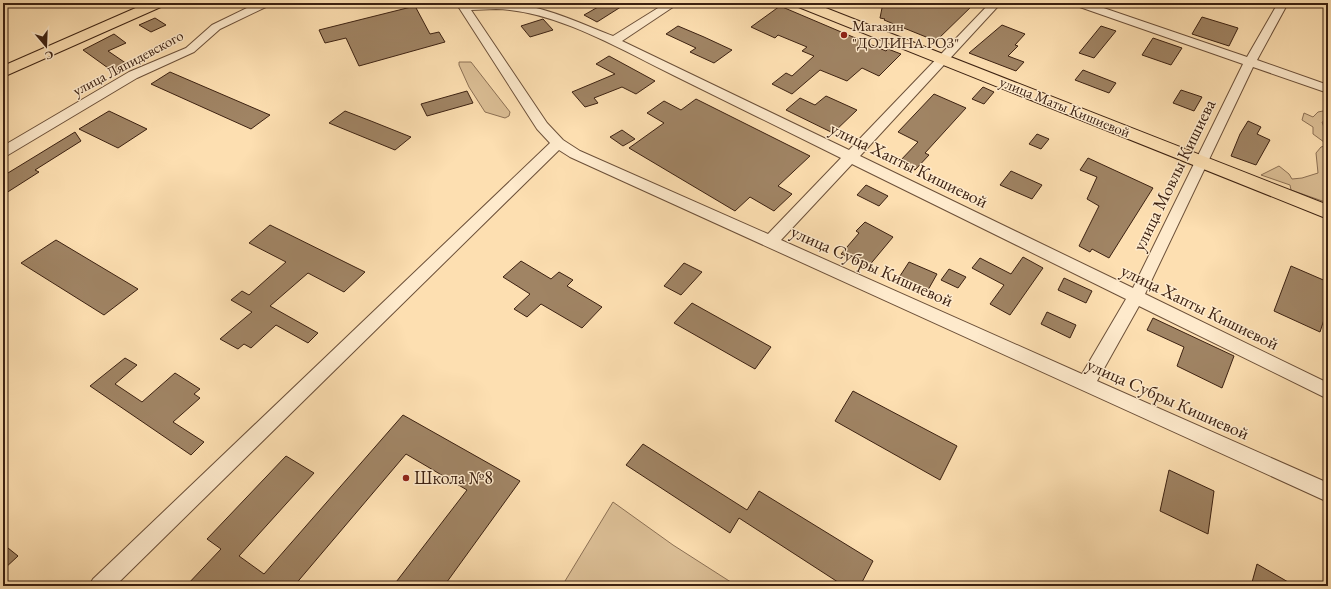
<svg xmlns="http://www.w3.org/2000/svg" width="1331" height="589" viewBox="0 0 1331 589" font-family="'EB Garamond',serif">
  <rect width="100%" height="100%" fill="#fddfb1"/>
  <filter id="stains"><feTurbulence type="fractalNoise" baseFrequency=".005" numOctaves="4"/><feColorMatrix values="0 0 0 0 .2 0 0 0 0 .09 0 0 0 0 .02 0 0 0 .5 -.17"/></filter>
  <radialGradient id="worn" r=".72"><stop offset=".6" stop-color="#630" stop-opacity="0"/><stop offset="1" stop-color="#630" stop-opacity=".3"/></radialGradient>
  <g fill="#dcbf96" stroke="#8c7054">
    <polygon points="459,62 471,62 510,112 509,116 505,118 485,112 469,87 459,65"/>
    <polygon points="1328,110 1328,121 1322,122 1325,130 1328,131 1328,183 1324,182 1325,187 1328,187 1328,203 1291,190 1290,185 1261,175 1279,166 1289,174 1292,179 1302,178 1318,173 1316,153 1321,147 1328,145 1313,134 1313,127 1302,120 1304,113 1313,117 1318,112"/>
    <polygon points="613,502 673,545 737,586 562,586"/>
  </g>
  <g fill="#a08464" stroke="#3c2111">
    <polygon points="605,3 627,3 597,22 584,15"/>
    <polygon points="883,3 975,3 936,41 884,20 885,19 880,18"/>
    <polygon points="415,6 430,34 439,32 445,42 359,66 346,38 325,43 319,30"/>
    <polygon points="780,6 886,51 888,49 901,54 879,76 862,68 847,81 820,70 792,94 772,84 786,73 792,76 814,56 802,51 807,47 778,35 775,38 751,27"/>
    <polygon points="1202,17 1238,28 1229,46 1192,34"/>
    <polygon points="155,18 166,25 151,32 139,25"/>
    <polygon points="543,19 553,30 530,37 521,26"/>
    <polygon points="1002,25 1025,34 1015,45 1018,46 1008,56 1024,62 1016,71 969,53"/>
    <polygon points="678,26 704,37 732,50 714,63 690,52 696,48 666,34"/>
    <polygon points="1101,26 1116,31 1094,58 1079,53"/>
    <polygon points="114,34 126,43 108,51 130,66 115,73 83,50"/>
    <polygon points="1153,38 1182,48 1171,65 1142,55"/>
    <polygon points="609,56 655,81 636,94 622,87 594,98 598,103 585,107 572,92 615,74 596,64"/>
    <polygon points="1083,70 1116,83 1109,93 1075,80"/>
    <polygon points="170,72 270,115 251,129 151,84"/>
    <polygon points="983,87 994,92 984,104 972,99"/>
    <polygon points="1181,90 1202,97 1194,111 1173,103"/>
    <polygon points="467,91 473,103 427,116 421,104"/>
    <polygon points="934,94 966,108 925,153 929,155 915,170 899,162 918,142 898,132"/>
    <polygon points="826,96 857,110 833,133 786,110 800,98 815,105"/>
    <polygon points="696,99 810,156 778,186 792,194 774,211 750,197 735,211 629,148 664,123 647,113 664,101 681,110"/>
    <polygon points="109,111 147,129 118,148 79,129"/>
    <polygon points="345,111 371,121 411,137 395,150 329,123"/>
    <polygon points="1248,121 1261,127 1257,134 1270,140 1256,165 1231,156 1240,134"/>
    <polygon points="622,130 635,139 623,146 610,137"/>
    <polygon points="75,132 81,141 35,170 39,172 3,195 3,176"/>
    <polygon points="1037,134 1049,139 1041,149 1029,144"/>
    <polygon points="1088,158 1153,188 1109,258 1092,249 1090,252 1079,246 1099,206 1087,199 1097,177 1080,170"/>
    <polygon points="1011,171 1042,185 1032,199 1000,185"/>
    <polygon points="866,185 888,196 879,206 857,195"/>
    <polygon points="865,222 893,237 868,267 841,254 859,233 856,231"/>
    <polygon points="270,225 365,272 344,292 308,273 270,306 318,333 308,343 276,325 251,348 244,344 238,349 220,339 252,312 231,300 242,291 249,295 286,262 249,243"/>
    <polygon points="56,240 138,289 104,315 21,263"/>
    <polygon points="1023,257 1043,268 1010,315 990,304 1004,285 972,268 980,258 1011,274"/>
    <polygon points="521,261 551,279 559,272 573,280 567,286 602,307 582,328 541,304 527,317 514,309 530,294 503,277"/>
    <polygon points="909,262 937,274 928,290 900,276"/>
    <polygon points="684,263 702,272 681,295 664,286"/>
    <polygon points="1291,266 1328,282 1328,307 1320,332 1274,311"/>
    <polygon points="949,269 966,277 958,288 941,280"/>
    <polygon points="1064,278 1092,291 1086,303 1058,290"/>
    <polygon points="692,303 771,347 755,369 674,323"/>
    <polygon points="1047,312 1076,325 1070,338 1041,324"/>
    <polygon points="1153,318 1234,356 1222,388 1177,366 1184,347 1147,330"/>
    <polygon points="125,358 137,365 115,384 142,402 175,373 200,389 194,394 200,398 173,422 204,442 191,455 90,386"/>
    <polygon points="853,391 957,446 940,480 835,421"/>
    <polygon points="403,415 520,481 444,586 393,586 467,490 406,454 294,586 186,586 221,549 207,539 286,456 314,473 239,556 264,574"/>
    <polygon points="643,444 747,510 759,491 873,561 860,586 844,586 739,518 730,533 626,465"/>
    <polygon points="1169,470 1214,491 1208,534 1160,511"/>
    <polygon points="3,544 18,556 3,570"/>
    <polygon points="1257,564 1295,586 1251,586"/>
  </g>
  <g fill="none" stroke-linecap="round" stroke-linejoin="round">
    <g stroke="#6c5039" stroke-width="2">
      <g id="minor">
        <polygon points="257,3 271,3 270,5 220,29 194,52 137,78 8,155 3,157 3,146 129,72 186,48 212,25"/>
        <path d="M456,3C475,3 497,1 517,4C551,9 582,24 613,36L666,3H679L622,41L849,150L990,3H1001L860,156L1133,288L1243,64L1074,5L1073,3H1089L1247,57L1278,3H1288L1257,60L1328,85V93L1253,67L1145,294L1328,383V399L1139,306L1097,381L1328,483V502L570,157L559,150L115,586H89L93,579L550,143L537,129ZM496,9C555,10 622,50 675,76C730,103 786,131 841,158L768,234L580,151L563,140L547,123L471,10ZM852,164L1126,299L1082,374L781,240Z"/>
      </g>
    </g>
    <g stroke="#3c2111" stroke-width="2">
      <g id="major">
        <polygon points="147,3 165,3 163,6 3,77 3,66"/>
        <polygon points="794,3 813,3 1328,205 1328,219 796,6"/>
      </g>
    </g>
    <use href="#minor" fill="#feeacc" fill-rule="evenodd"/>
    <use href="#major" fill="#fddfb1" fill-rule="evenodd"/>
  </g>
  <g fill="#8f2418" stroke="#feeacc" stroke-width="1.5">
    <circle cx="844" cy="35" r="4"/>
    <circle cx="406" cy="478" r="4"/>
  </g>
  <g text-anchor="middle" stroke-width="3" stroke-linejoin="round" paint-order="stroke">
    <g font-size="15" fill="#3c2111" stroke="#feeacc" text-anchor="start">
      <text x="852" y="31">Магазин<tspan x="852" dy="17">"ДОЛИНА РОЗ"</tspan></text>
    </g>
    <g font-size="15" fill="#3c2111" stroke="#feeacc">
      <text transform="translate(128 63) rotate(-28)" y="5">улица Ляпидевского</text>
      <text transform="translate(1065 107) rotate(22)" y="5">улица Маты Кишиевой</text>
    </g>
    <g font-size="18" fill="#3c2111" stroke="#feeacc">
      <text transform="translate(909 165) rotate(26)" y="6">улица Хапты Кишиевой</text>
      <text transform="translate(1174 175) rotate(-64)" y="6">улица Мовлы Кишиева</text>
      <text transform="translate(872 266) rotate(24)" y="6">улица Субры Кишиевой</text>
      <text transform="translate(1200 307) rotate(26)" y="6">улица Хапты Кишиевой</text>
      <text transform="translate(1168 399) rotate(24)" y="6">улица Субры Кишиевой</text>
    </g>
    <g font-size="18" fill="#3c2111" stroke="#feeacc" text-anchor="start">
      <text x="414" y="484">Школа №8</text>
    </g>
  </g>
  <rect width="1331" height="589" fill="none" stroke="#fddfb1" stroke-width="16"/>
  <rect x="4" y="4" width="1323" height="581" fill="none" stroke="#3c2111" stroke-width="2"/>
  <rect x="8" y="8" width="1315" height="573" fill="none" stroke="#3c2111"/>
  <g transform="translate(46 46) rotate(161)" stroke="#feeacc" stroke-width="3" paint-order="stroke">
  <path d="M0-3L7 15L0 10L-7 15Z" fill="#3c2111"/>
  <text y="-6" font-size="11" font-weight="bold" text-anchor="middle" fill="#3c2111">С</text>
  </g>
  <rect width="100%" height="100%" filter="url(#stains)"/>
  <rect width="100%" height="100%" fill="url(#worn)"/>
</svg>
